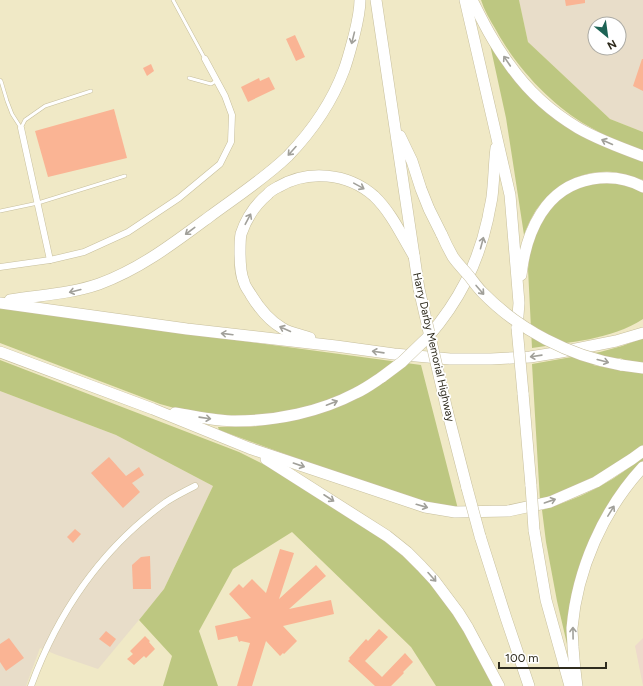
<svg xmlns="http://www.w3.org/2000/svg" width="643" height="686" viewBox="0 0 643 686" font-family="Figtree,sans-serif">
  <rect width="100%" height="100%" fill="#f0e9c6"/>
  <g fill="#e8ddc9" fill-rule="evenodd">
    <path d="M519,0H643V132L610,119L528,42ZM595,24H619V48H595Z"/>
    <polygon points="0,391 116,435 213,486 163,591 98,669 57,655 40,648 26,686 0,686"/>
  </g>
  <polygon fill="#eedacb" points="643,638 643,686 635,646"/>
  <g fill="#bdc781">
    <path d="M481,0H519L528,42L610,119L643,132V151C624,144 605,136 588,126C551,105 516,67 496,30C490,20 484,10 481,0Z"/>
    <path d="M489,40L530,94L643,161V180C633,177 623,173 613,172C582,169 554,185 536,210C531,218 527,227 524,235L513,163L506,118Z"/>
    <path d="M599,181L623,184L643,192V319C611,340 569,342 532,348L528,269L529,260L533,238L553,204L573,189Z"/>
    <polygon points="0,308 421,365 458,509 409,499 219,430 218,427 250,427 291,421 313,415 378,376 344,394 306,408 256,417 235,417 178,409 160,404 0,343"/>
    <polygon points="643,338 643,364 632,363 620,358 613,358 593,365 624,371 643,373 643,446 607,471 540,501 532,364 600,352 622,346"/>
    <polygon points="0,360 239,452 273,469 337,508 409,558 446,599 495,686 436,686 411,647 292,532 233,569 199,631 218,686 163,686 172,656 139,620 164,589 213,486 116,435 0,391"/>
    <path d="M643,457V463L604,514L569,643L567,644L557,601L546,542L542,510C563,503 583,496 602,485C617,477 630,467 643,457Z"/>
  </g>
  <g fill="#fab494">
    <polygon points="565,0 585,0 585,3 566,6"/>
    <polygon points="295,35 305,57 296,61 286,39"/>
    <polygon points="642,59 643,59 643,91 633,86"/>
    <polygon points="151,64 154,71 147,76 143,68"/>
    <polygon points="269,77 275,89 248,102 241,87 259,78 260,81"/>
    <polygon points="114,109 127,158 48,177 35,131"/>
    <polygon points="109,457 126,476 139,467 144,475 132,483 140,492 123,508 91,473"/>
    <polygon points="75,529 81,534 73,543 67,537"/>
    <polygon points="280,549 294,553 279,599 316,565 326,576 289,609 331,600 334,614 283,626 297,641 284,654 283,653 280,656 266,641 252,686 237,686 250,643 241,641 239,642 237,636 218,640 215,626 251,618 229,594 239,584 243,588 252,579 266,593"/>
    <polygon points="150,556 151,589 133,589 132,565 141,557"/>
    <polygon points="379,629 388,637 365,661 382,677 405,653 413,662 403,672 404,673 391,686 375,686 348,661 350,659 349,658 366,639 368,641"/>
    <polygon points="106,631 116,639 110,647 99,639"/>
    <polygon points="145,636 150,641 149,642 155,649 146,658 144,656 134,665 127,659 133,654 130,651"/>
    <polygon points="9,638 24,658 6,671 0,662 0,644"/>
  </g>
  <g fill="none" stroke-linecap="round" stroke-linejoin="round">
    <g stroke="#c7bf9d" stroke-width="4">
      <g id="lane">
        <polyline points="173,0 205,59"/>
        <polyline points="189,78 211,84 216,81"/>
        <polyline points="0,80 1,81 7,101 12,114 21,128"/>
        <polyline points="21,128 25,120 45,106 91,91"/>
        <polyline points="0,211 38,203 125,176"/>
      </g>
    </g>
    <g stroke="#c7bf9d" stroke-width="7">
      <g id="street">
        <polyline points="21,128 50,260"/>
        <polyline points="0,267 50,260 84,252 128,232 179,198 220,164 231,142 232,115 225,96 205,59"/>
        <path d="M31,686C58,612 101,549 166,502C175,496 185,491 195,486"/>
      </g>
    </g>
    <g stroke="#c7bf9d" stroke-width="12">
      <g id="highway">
        <polyline points="376,0 419,289"/>
        <polyline points="465,0 510,195 519,303 517,328"/>
        <path d="M472,0C483,22 494,44 509,64C527,90 551,112 578,128C599,140 621,148 643,156"/>
        <polyline points="400,136 412,161 421,189 429,209 442,235"/>
        <path d="M521,275C526,232 545,187 592,179C610,176 627,178 643,187"/>
        <path d="M10,300C40,295 70,294 99,284C140,269 174,243 209,217C236,197 264,179 288,156C311,132 332,102 344,70C348,59 351,47 354,36C357,24 360,12 360,0"/>
        <polyline points="0,303 187,329 336,346 394,354 450,359 491,359 530,357 561,352 616,341 643,333"/>
        <path d="M428,337C459,301 478,264 488,218C489,211 491,204 492,197C494,181 494,164 496,148"/>
        <path d="M310,338C302,335 289,333 282,328C268,320 259,308 251,295C249,291 245,287 244,282C240,273 240,262 240,252C240,246 240,239 241,234C246,219 256,204 268,194C270,191 274,189 278,187C308,169 348,173 374,196C391,212 402,236 414,256"/>
        <polyline points="0,352 153,409 249,448 425,507 455,512 508,511 550,502 596,482 632,459 643,451"/>
        <polyline points="621,365 643,368"/>
        <polyline points="523,393 531,486"/>
        <polyline points="447,410 467,488"/>
        <path d="M175,413C195,416 215,421 235,421C276,421 320,412 356,393C365,389 373,383 382,377"/>
        <polyline points="266,459 387,536 407,552 421,566 434,580 458,612 468,628 499,686"/>
        <polyline points="534,530 546,600 570,686"/>
        <polyline points="480,536 506,618 529,686"/>
        <path d="M577,686C575,673 574,660 573,647C573,641 572,634 572,628C577,570 603,510 643,467"/>
      </g>
    </g>
    <use href="#lane" stroke="#fff" stroke-width="3"/>
    <use href="#street" stroke="#fff" stroke-width="6"/>
    <use href="#highway" stroke="#fff" stroke-width="11"/>
    <g stroke="#c7bf9d" stroke-width="12" stroke-linecap="butt">
      <g id="highway-bridge">
        <path d="M442,235C445,242 449,250 453,257C458,264 464,270 469,276C473,281 477,287 482,292C519,330 569,356 621,365"/>
        <polyline points="419,289 447,410"/>
        <polyline points="517,328 523,393"/>
        <polyline points="382,377 402,362 428,337"/>
        <polyline points="531,486 534,530"/>
        <polyline points="467,488 480,536"/>
      </g>
    </g>
    <use href="#highway-bridge" stroke="#fff" stroke-width="11"/>
  </g>
  <defs><path id="oneway-shaft" d="M-6 0H5M1.5-3L5.5 0L1.5 3" fill="none" stroke-width="1.6" stroke-linecap="round" stroke-linejoin="round"/></defs>
  <g stroke="#a1a09a">
    <use href="#oneway-shaft" transform="translate(353 38) rotate(104)"/>
    <use href="#oneway-shaft" transform="translate(507 61) rotate(-124)"/>
    <use href="#oneway-shaft" transform="translate(607 142) rotate(-156)"/>
    <use href="#oneway-shaft" transform="translate(292 151) rotate(132)"/>
    <use href="#oneway-shaft" transform="translate(359 186) rotate(29)"/>
    <use href="#oneway-shaft" transform="translate(248 219) rotate(-62)"/>
    <use href="#oneway-shaft" transform="translate(190 231) rotate(143)"/>
    <use href="#oneway-shaft" transform="translate(482 243) rotate(-75)"/>
    <use href="#oneway-shaft" transform="translate(480 290) rotate(49)"/>
    <use href="#oneway-shaft" transform="translate(75 291) rotate(166)"/>
    <use href="#oneway-shaft" transform="translate(285 329) rotate(-156)"/>
    <use href="#oneway-shaft" transform="translate(227 334) rotate(-173)"/>
    <use href="#oneway-shaft" transform="translate(378 352) rotate(-172)"/>
    <use href="#oneway-shaft" transform="translate(536 356) rotate(172)"/>
    <use href="#oneway-shaft" transform="translate(603 361) rotate(15)"/>
    <use href="#oneway-shaft" transform="translate(332 403) rotate(-21)"/>
    <use href="#oneway-shaft" transform="translate(205 418) rotate(8)"/>
    <use href="#oneway-shaft" transform="translate(299 465) rotate(19)"/>
    <use href="#oneway-shaft" transform="translate(329 498) rotate(33)"/>
    <use href="#oneway-shaft" transform="translate(550 501) rotate(-19)"/>
    <use href="#oneway-shaft" transform="translate(422 506) rotate(16)"/>
    <use href="#oneway-shaft" transform="translate(611 511) rotate(-58)"/>
    <use href="#oneway-shaft" transform="translate(432 577) rotate(48)"/>
    <use href="#oneway-shaft" transform="translate(573 633) rotate(-91)"/>
  </g>
  <g text-anchor="middle" stroke-width="3.5" stroke-linejoin="round" paint-order="stroke">
    <g font-size="11" fill="#2f2c1e" stroke="#fff">
      <text transform="translate(434 347) rotate(77)" y="4">Harry Darby Memorial Highway</text>
    </g>
  </g>
  <g transform="translate(607 36) rotate(151)"><circle r="19" fill="#ffffff" stroke="#acaba5"/>
  <path d="M0-3L7 15L0 10L-7 15Z" fill="#1d6355"/>
  <text y="-6" font-size="11" font-weight="bold" text-anchor="middle" fill="#2f2c1e">N</text>
  </g>
  <path d="M499 662v6h107v-6" fill="none" stroke="#2f2c1e" stroke-width="2"/>
  <text x="505" y="662" font-size="12" fill="#2f2c1e" stroke="#ffffff" stroke-width="3" paint-order="stroke">100 m</text>
</svg>
